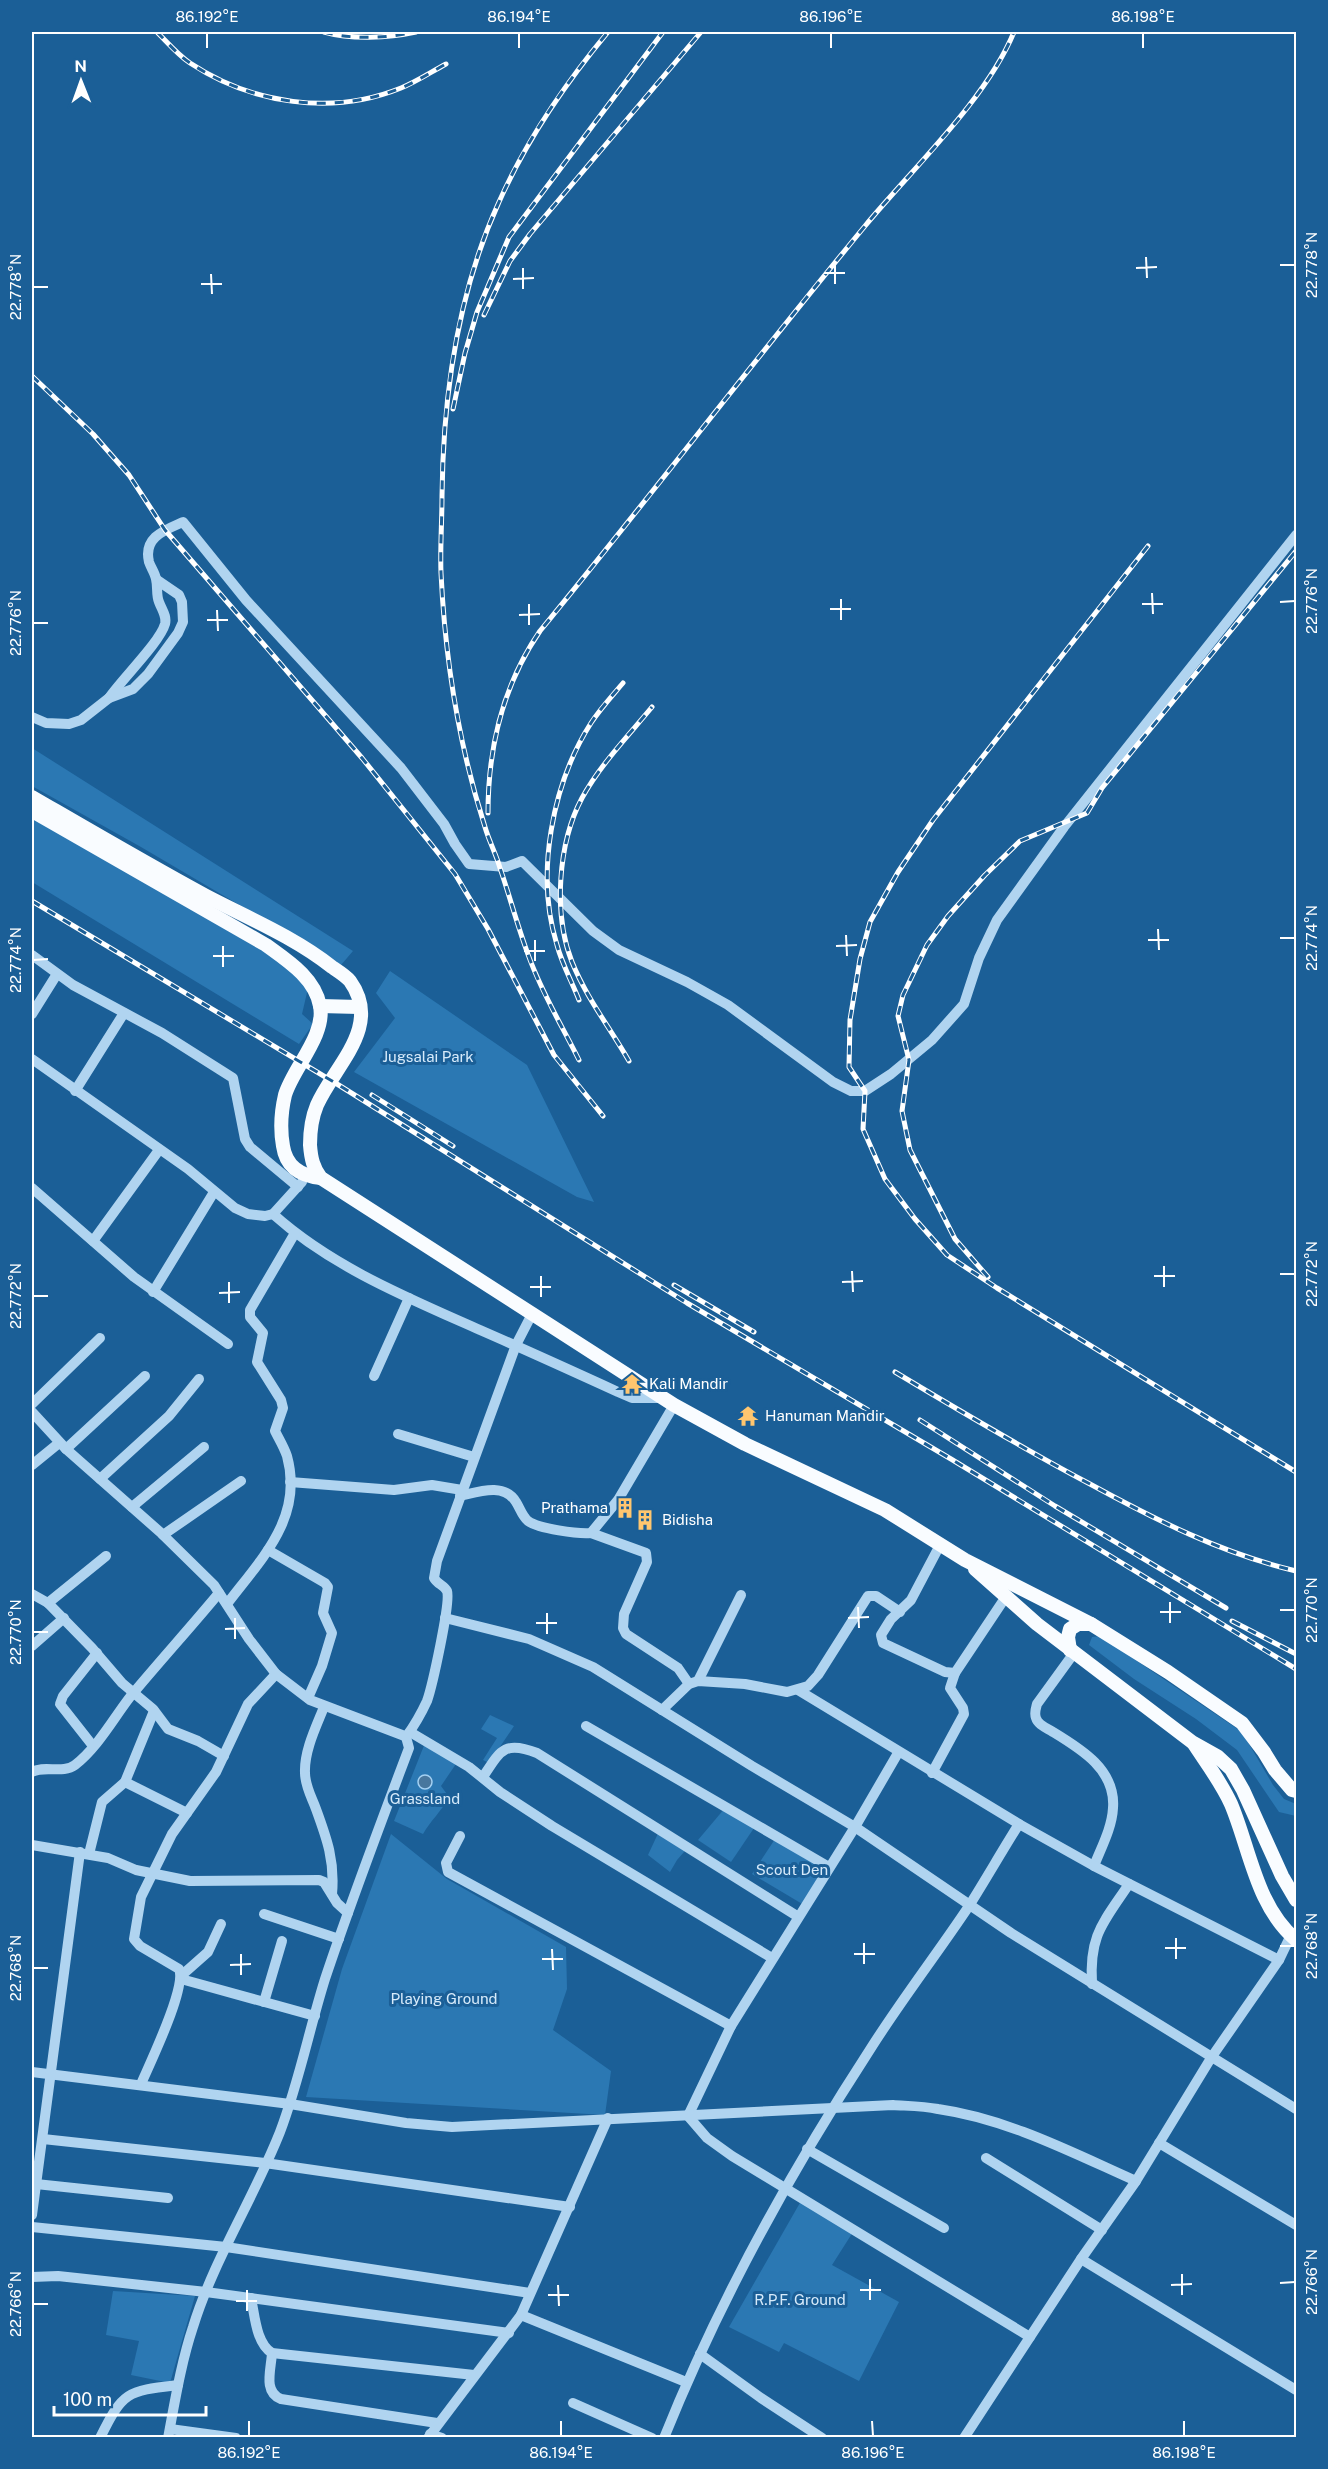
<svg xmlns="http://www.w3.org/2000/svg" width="1328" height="2469" viewBox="0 0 1328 2469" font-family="'Public Sans',sans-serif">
  <rect width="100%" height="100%" fill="#1b5f97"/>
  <g fill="#2b78b3">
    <polygon points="32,748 353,951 341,965 141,847 32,786"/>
    <polygon points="32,818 273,955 309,984 302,1014 313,1024 299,1044 32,882"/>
    <polygon points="390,971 527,1065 594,1202 577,1197 354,1072 395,1018 376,993"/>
    <polygon points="1100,1636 1242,1732 1273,1785 1284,1799 1296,1804 1296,1816 1279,1812 1237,1750 1196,1719 1134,1679 1089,1645 1092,1637"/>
    <polygon points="490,1715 514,1726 489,1763 483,1760 497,1738 481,1729"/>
    <path d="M427,1738L460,1758L441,1786L449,1797C441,1812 431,1820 423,1834L394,1821Z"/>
    <polygon points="725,1808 754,1828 731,1862 698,1840"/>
    <polygon points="661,1827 691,1844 677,1860 670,1872 648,1855"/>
    <polygon points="779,1833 835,1866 809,1908 752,1874"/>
    <polygon points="391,1834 447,1879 566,1947 567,1989 553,2030 611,2071 605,2115 306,2097 342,1969"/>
    <polygon points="801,2201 853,2232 832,2265 899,2302 859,2381 784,2343 779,2352 729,2327"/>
    <polygon points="113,2291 195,2296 170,2383 131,2375 139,2341 106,2335"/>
  </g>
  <circle fill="#48779e" stroke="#a3d0f2" stroke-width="1.5" cx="425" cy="1782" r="7"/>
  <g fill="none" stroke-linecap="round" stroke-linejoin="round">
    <g stroke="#b0d4f0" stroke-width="10">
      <path d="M109,698C122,679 160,642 165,624C167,616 162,610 159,602C156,595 158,587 156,579C155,573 151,568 149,562C143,537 165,530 183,522L246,600L401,768L444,824L455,844L469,864L506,867L522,861L593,931L619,950L687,982L728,1005L833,1082L851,1091H865L891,1074L932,1040L964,1004L979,958L997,920L1064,827L1296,535"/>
      <polyline points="32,717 46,723 69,724 81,720 109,698 133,689 148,674 178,633 183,622 182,602 179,595 157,580"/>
      <polyline points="32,955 73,985 162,1033 233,1078 245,1139 250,1147 298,1187"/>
      <polyline points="32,1014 57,974"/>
      <polyline points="32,1059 188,1169 235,1208 248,1214 265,1216 273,1214 302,1182"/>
      <polyline points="75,1091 124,1013"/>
      <polyline points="32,1188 134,1277 228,1344"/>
      <path d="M273,1214C332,1267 408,1298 480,1330C526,1350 572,1371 618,1392L632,1398H663"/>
      <polyline points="93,1241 159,1150"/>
      <polyline points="153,1292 214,1192"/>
      <polyline points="374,1376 409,1298"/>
      <polyline points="32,1404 100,1338"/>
      <path d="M32,1412L66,1449L160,1532L214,1585L249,1639L276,1674L310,1700L402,1735L406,1737L409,1748C380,1825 351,1901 325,1979C309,2030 299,2082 280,2132C254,2198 214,2259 193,2327C181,2363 175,2401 168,2438"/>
      <polyline points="398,1434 474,1457"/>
      <polyline points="66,1449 145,1376"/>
      <polyline points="32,1465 59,1443"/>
      <polyline points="100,1479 169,1416 199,1379"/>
      <polyline points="290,1482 394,1490 432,1485 462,1490"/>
      <path d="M460,1496C478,1492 504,1482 516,1502C520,1508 522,1516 528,1521C539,1529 578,1534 591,1533L618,1500L674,1405"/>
      <polyline points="132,1507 204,1447"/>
      <polyline points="591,1533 646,1553 647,1562 624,1614 623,1628 626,1634 678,1668 689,1684"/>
      <polyline points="163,1535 241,1481"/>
      <polyline points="940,1545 911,1600 891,1619 881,1635 883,1643 945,1672 955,1673 1005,1598"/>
      <polyline points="268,1550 325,1583 328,1587 323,1613 332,1633 322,1666 308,1698"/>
      <polyline points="32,1594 48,1603 92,1648 122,1683 153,1709 168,1729 198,1741 224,1756"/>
      <polyline points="48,1603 106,1556"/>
      <path d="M227,1604C261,1559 304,1518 287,1456C284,1447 279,1439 275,1431L283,1408L281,1400L257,1362L263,1333L250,1317V1310L295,1233"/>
      <polyline points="445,1618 529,1639 593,1667 752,1766 855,1827 1011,1933 1296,2109"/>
      <polyline points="32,1646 64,1618"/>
      <path d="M1074,1653L1037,1704C1036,1708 1034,1713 1036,1718C1038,1725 1047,1728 1053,1732C1081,1749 1116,1770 1113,1808C1112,1828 1101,1848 1094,1866"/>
      <polyline points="698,1681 741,1595"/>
      <polyline points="798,1690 1019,1824 1094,1866 1279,1960"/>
      <path d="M324,1707C316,1727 304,1751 305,1773C305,1786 312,1798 316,1809C327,1839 335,1861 332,1894"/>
      <polyline points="662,1710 689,1684 698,1681 745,1684 787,1692 808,1686 818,1675 868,1596 876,1596 900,1612"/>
      <polyline points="586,1726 829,1867"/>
      <polyline points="410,1732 469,1767 500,1792 552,1826 772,1958"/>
      <path d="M406,1737C414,1726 421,1714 427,1701C432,1687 451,1602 447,1591C444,1585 437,1584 434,1578L437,1561L516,1345L532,1314"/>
      <polyline points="93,1746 60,1704 63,1696 97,1653"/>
      <polyline points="898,1753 855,1827 731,2026 688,2116 707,2138 732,2156 1030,2337"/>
      <path d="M32,1772C44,1765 63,1774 75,1765C98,1747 113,1719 130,1697C159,1662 190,1628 219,1593"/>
      <polyline points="932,1773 964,1714 963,1708 950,1688 955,1673"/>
      <path d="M483,1777C500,1751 504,1740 537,1753L797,1916"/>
      <polyline points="125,1782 187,1813"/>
      <polyline points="460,1836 446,1863 448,1872 731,2026"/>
      <polyline points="32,1845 108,1858 136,1870 190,1881 319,1880 324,1882 337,1903 348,1913"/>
      <polyline points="89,1854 102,1802 125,1782 154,1711"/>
      <polyline points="264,1914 339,1939"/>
      <polyline points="182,1975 208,1952 221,1924"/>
      <polyline points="181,1979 315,2016"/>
      <path d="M1092,1984C1089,1935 1103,1923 1129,1884"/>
      <polyline points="264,2002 282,1941"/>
      <path d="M32,2072L290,2104L406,2123L452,2127L893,2105C908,2106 923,2106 938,2109C1008,2119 1073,2153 1136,2181"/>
      <path d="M141,2084C150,2063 187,1987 179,1969L140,1946L134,1939L141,1897L172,1834L216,1772L248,1704L276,1674"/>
      <polyline points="43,2139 265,2163 570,2207"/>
      <polyline points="1159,2143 1296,2225"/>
      <polyline points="807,2149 944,2228"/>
      <polyline points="986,2158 1102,2230"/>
      <polyline points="36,2184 168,2198"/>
      <polyline points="32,2215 80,1852"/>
      <polyline points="32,2227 226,2247 530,2293"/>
      <polyline points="1081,2259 1296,2390"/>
      <polyline points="32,2277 58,2276 206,2292 509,2333"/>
      <path d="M251,2298C255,2316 256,2343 272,2353L474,2375"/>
      <polyline points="521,2315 686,2382"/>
      <path d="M272,2353C271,2370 263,2392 281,2399L437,2423"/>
      <polyline points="700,2354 761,2398 822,2438"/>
      <polyline points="573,2403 652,2438"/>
      <polyline points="170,2429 236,2438"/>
      <polyline points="430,2434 442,2438"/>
      <path d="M100,2438C123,2391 127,2391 178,2385"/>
      <polyline points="428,2438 521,2315 608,2118"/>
      <path d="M664,2438C719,2301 791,2171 871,2048C902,1999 937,1954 969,1906C986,1879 1002,1851 1019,1824"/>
      <polyline points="964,2438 1081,2259 1136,2181 1211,2058 1279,1960 1291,1935"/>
    </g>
    <g stroke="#f9fcff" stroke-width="14">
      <path d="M32,797C89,830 147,864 206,896C248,918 294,937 332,967C338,971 346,976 350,981C383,1027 334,1066 317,1105C312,1117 310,1131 310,1145C311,1158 313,1168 321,1178L674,1405L745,1444L885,1510L965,1560L1091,1624L1168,1672L1242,1723L1264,1752L1275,1770L1292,1790L1296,1791"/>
      <path d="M32,811L266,945C288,961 315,978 320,1006C326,1035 293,1068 285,1095C281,1112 280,1129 283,1146C286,1167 301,1176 321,1178"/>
      <polyline points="320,1006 359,1007"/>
      <polyline points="975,1569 1037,1624 1192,1742 1217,1756 1231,1769 1243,1790 1282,1876 1296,1900"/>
      <polyline points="1070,1650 1068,1637 1070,1629 1078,1624 1091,1624"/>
      <path d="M1194,1744C1207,1764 1221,1782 1231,1804C1250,1849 1256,1906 1296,1940"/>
    </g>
    <g stroke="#fff" stroke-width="5">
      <g id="rail">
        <path d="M157,32C167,42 178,55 190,63C252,104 332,116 401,88C416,82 431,72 446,64"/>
        <path d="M324,32C352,40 388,38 416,32"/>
        <polyline points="484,315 510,261 530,234 701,32"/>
        <polyline points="32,376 93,434 129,475 165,530 362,758 455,874 488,929 554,1055 603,1116"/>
        <polyline points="453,409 465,353 477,312 509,237 663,32"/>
        <polyline points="1148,546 933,820 898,872 870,922 860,959 850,1020 849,1067 865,1091 863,1129 885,1179 915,1219 947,1255 997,1288 1296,1472"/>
        <path d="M488,813C488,748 503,685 540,631C650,497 755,359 865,226C912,169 986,100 1014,32"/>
        <polyline points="32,901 337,1084 687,1303 951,1459 1296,1669"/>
        <path d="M579,1000C572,982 562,964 557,945C535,875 552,784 591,723C600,709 612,696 623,683"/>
        <path d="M579,1060C562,1026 542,993 529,957C518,928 510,897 500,868C496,854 489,841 485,827C459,746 445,658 441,573C440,548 442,522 442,496C443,396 457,294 499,202C527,139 564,85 608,32"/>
        <path d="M629,1061C610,1028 586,997 572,962C553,914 558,843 582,798C600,765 628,736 652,707"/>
        <polyline points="372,1095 453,1146"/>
        <polyline points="988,1277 955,1239 910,1150 902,1111 909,1060 898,1016 903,995 927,945 948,916 985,875 1020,841 1087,813 1102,788 1296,551"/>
        <polyline points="674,1285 754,1332"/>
        <path d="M895,1372C960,1411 1024,1449 1090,1484C1158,1521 1221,1553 1296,1571"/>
        <polyline points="920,1420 1055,1506 1226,1608"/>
        <polyline points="1232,1621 1296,1654"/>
      </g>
    </g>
    <use href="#rail" stroke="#1b5f97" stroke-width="3" stroke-dasharray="9" stroke-linecap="butt"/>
  </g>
  <path fill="none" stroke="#fff" stroke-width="2" d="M207,33V48M519,33V48M831,33V48M1143,33V48M1146,257L1147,278M835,263V284M1280,265H1295M523,268V289M1136,268L1157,267M824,273H845M211,274L212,294M513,279L534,278M201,284H222M33,287H48M1152,593L1153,614M841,599V620M1280,602L1295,601M529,604V625M1142,604H1163M830,609H851M217,610L218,631M519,615L540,614M207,620H228M33,623H48M1158,929L1159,950M846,935L847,956M1280,938H1295M535,940V961M1148,940H1169M223,946V967M836,946L857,945M524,951H545M213,956H234M33,960L48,959M1164,1266V1287M852,1271L853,1292M1280,1274H1295M541,1276V1297M1154,1276H1175M229,1282V1303M842,1282L863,1281M530,1287H551M219,1293L240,1292M33,1296H48M1170,1602V1623M858,1607L859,1628M1280,1610H1295M1160,1612H1181M547,1613V1634M235,1618V1639M848,1618L869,1617M536,1623H557M225,1629L245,1628M33,1632H48M1176,1938V1959M864,1943V1964M1280,1946H1295M1165,1948H1186M552,1949L553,1970M241,1954V1975M854,1954H875M542,1959H563M230,1965L251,1964M33,1968H48M1182,2274V2295M870,2279V2300M1280,2283L1295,2282M558,2285L559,2306M1171,2285L1192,2284M247,2290V2311M860,2290H881M548,2295H569M236,2301H257M33,2304H48M249,2421V2436M561,2421V2436M872,2421L873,2436M1184,2421V2436"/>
  <defs>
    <g id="temple-bare" transform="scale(1.62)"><path d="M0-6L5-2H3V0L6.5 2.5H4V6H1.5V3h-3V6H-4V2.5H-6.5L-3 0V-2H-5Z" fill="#ffc66f" stroke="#1b5f97" stroke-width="2.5" paint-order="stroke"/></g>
    <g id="building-bare" transform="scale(1.62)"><path d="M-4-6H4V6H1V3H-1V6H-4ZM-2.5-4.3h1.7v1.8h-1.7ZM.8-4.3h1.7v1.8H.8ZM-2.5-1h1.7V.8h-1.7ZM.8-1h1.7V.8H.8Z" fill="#ffc66f" stroke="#1b5f97" stroke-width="2.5" paint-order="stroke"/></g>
  </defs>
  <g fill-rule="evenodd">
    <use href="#temple-bare" x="632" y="1384"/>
    <use href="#temple-bare" x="748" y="1416"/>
    <use href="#building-bare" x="625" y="1508"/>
    <use href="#building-bare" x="645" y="1520"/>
  </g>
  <g text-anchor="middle" stroke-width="6" stroke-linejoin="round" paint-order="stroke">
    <g font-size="15" fill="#d7ebfb" stroke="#1b5f97">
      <text x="428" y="1062">Jugsalai Park</text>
      <text x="425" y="1804">Grassland</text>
      <text x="792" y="1875">Scout Den</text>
      <text x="444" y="2004">Playing Ground</text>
      <text x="800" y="2305">R.P.F. Ground</text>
    </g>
    <g font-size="15" fill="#fff" stroke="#1b5f97" text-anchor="start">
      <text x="649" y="1389">Kali Mandir</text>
      <text x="765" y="1421">Hanuman Mandir</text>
      <text x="608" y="1513" text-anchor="end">Prathama</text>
      <text x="662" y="1525">Bidisha</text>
    </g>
  </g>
  <rect width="1328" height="2469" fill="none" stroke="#1b5f97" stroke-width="66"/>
  <g transform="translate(81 81) rotate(359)" stroke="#1b5f97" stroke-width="4.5" paint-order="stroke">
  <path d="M0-4.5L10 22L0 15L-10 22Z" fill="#ffffff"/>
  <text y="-9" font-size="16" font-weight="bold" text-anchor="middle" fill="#ffffff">N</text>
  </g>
  <path d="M54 2406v9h152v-9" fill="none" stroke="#ffffff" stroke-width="3"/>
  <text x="63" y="2406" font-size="18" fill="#ffffff" stroke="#1b5f97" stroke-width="4.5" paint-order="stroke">100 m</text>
  <rect x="33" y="33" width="1262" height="2403" fill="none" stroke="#fff" stroke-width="2"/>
  <g font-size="15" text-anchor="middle" fill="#fff">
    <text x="207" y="22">86.192°E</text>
    <text x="519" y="22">86.194°E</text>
    <text x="831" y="22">86.196°E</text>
    <text x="1143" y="22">86.198°E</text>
    <text transform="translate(1312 265) rotate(-90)" y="5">22.778°N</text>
    <text transform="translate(16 287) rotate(-90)" y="5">22.778°N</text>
    <text transform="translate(1312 601) rotate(-90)" y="5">22.776°N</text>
    <text transform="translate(16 623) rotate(-90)" y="5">22.776°N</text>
    <text transform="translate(1312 938) rotate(-90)" y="5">22.774°N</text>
    <text transform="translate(16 960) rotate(-90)" y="5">22.774°N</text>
    <text transform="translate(1312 1274) rotate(-90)" y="5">22.772°N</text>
    <text transform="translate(16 1296) rotate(-90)" y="5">22.772°N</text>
    <text transform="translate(1312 1610) rotate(-90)" y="5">22.770°N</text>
    <text transform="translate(16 1632) rotate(-90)" y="5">22.770°N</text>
    <text transform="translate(1312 1946) rotate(-90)" y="5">22.768°N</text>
    <text transform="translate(16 1968) rotate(-90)" y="5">22.768°N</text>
    <text transform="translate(1312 2282) rotate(-90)" y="5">22.766°N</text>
    <text transform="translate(16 2304) rotate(-90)" y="5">22.766°N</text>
    <text x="249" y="2458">86.192°E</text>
    <text x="561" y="2458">86.194°E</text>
    <text x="873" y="2458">86.196°E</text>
    <text x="1184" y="2458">86.198°E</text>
  </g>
</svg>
